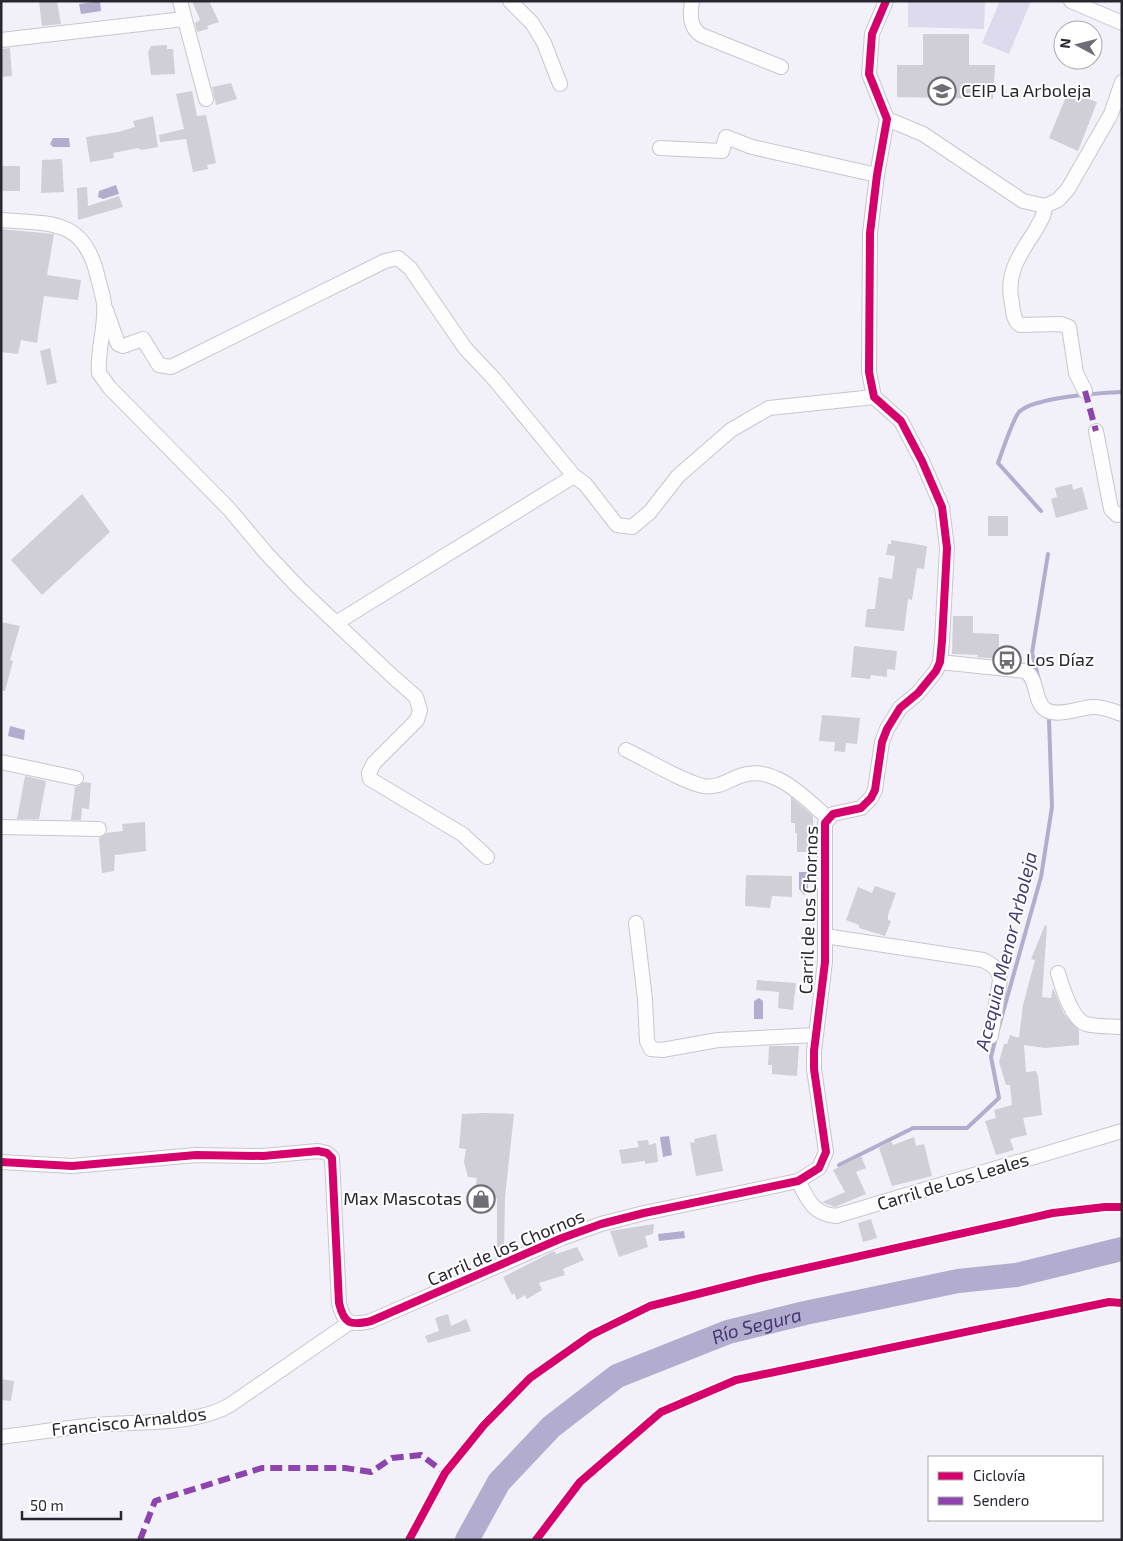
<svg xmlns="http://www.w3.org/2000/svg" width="1123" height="1541" viewBox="0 0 1123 1541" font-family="'Exo 2',sans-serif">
  <rect width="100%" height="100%" fill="#f2f0f8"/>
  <g fill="#dddaee">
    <polygon points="908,1 985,1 984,29 908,27"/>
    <polygon points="1000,1 1031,1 1009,54 982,43"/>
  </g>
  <g fill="#b2accf">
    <polygon points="100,1 101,11 81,14 79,4"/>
    <polygon points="53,138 69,138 70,147 53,147 50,144"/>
    <polygon points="116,185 119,194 103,199 98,197 99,191"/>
    <polygon points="10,726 25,730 24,740 8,736"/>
    <polygon points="799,872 808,872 808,892 804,895 799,889"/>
    <polygon points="759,998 763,1001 763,1019 754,1019 754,1001"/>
    <polygon points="669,1136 672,1155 663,1157 660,1137"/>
    <polygon points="684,1231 685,1238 659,1241 658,1234"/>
  </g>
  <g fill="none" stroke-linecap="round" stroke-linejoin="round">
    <g stroke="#b2accf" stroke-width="4">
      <path d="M1041,511L998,463C1002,452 1013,419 1019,412C1034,397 1100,393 1122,392"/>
      <polyline points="1039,680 1032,653 1048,554"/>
      <polyline points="998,1030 1041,877 1052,807 1049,720"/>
      <polyline points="839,1165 913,1128 967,1128 999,1098 991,1057 996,1037"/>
    </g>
    <path stroke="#b2accf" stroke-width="24" id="s1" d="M467,1540L499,1482L551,1427L617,1376L728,1332L805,1313L958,1281L1016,1275L1122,1249"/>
  </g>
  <g fill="#d0ced7">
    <polygon points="39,1 57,1 61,24 42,26"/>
    <polygon points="192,1 209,1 219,22 207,26 208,29 197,32 195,23 200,20"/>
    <polygon points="923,34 969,34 969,65 995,65 993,99 897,97 897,65 923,65"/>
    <polygon points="167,45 167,49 173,49 175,74 151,75 148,52 151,46"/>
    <polygon points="10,48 12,76 1,77 1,49"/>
    <polygon points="231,83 237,99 216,105 212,87"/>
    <polygon points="192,91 197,116 206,115 216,163 207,165 208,169 193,172 186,139 160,142 159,135 184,129 176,94"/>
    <polygon points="1068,92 1097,102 1078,151 1049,138"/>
    <polygon points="153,116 158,147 141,150 138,148 113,153 114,158 90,162 86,137 118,132 135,127 133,121"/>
    <polygon points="62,159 64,192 41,193 42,160"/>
    <rect x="1" y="166" width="19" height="25"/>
    <polygon points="87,187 88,206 119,196 123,207 78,220 77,188"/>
    <polygon points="1,229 54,234 47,275 81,280 78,300 44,296 37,343 21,340 18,354 1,352"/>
    <polygon points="50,348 57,383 47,385 40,351"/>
    <polygon points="1072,484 1073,490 1082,487 1088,509 1056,518 1051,499 1057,497 1055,488"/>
    <polygon points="82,494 110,532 42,595 11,560"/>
    <rect x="988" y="516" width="20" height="20"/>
    <polygon points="891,540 927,546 924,569 917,568 912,600 908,599 904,631 865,627 867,609 875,609 879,577 892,579 895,556 886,555 888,544 891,544"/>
    <polygon points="953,616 973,616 973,633 999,634 999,659 977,657 978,655 952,654"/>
    <polygon points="1,622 20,626 10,660 13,661 5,691 1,691"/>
    <polygon points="854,646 897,651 895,670 887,669 887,677 871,675 870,679 851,677"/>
    <polygon points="822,715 860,718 857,744 846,743 845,752 834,751 835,742 819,741"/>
    <polygon points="25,776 46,781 39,819 17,819"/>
    <polygon points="84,782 91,783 89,809 82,808 81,820 71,820 75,787 79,786"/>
    <polygon points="791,797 813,816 813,852 797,852 797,833 795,833 795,823 791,823"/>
    <polygon points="145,822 146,851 115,855 114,871 102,873 99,838 107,833 123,831 122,824"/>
    <polygon points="746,875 792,876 792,897 772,896 770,908 745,906"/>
    <polygon points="875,886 896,893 888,915 888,920 891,921 885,936 859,928 859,925 846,920 858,887 872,893"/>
    <polygon points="1045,925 1047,926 1042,997 1051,998 1053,988 1064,1014 1079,1030 1079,1045 1045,1048 1024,1045 1026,1072 1036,1071 1038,1076 1042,1115 1023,1118 1027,1135 1010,1139 1014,1150 996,1155 985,1121 996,1118 994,1110 1012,1105 1010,1085 1006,1085 999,1062 1004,1044 1007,1044 1010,1035 1019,1038 1023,1005 1035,960 1031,959"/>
    <polygon points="757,980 796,983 793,1010 778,1008 779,992 756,990"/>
    <polygon points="769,1046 799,1046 797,1076 772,1074 772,1065 768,1065"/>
    <polygon points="485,1113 514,1114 505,1197 504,1249 497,1249 497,1199 485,1197 485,1191 475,1190 477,1178 468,1177 464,1162 466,1149 459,1148 462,1114"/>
    <polygon points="716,1134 723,1171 696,1176 690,1143 695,1142 694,1139"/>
    <polygon points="914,1137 916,1146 924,1144 932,1176 892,1186 879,1148 891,1141 893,1145"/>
    <polygon points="648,1140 649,1145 656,1143 658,1162 645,1164 645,1161 622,1164 619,1150 639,1147 637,1141"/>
    <polygon points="861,1156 866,1168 856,1172 866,1194 835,1207 822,1202 845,1192 833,1170"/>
    <polygon points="871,1219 877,1238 863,1242 858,1223"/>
    <polygon points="654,1224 653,1234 645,1236 648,1247 619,1257 610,1231"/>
    <polygon points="577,1247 584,1260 563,1269 565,1275 539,1283 542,1290 527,1299 525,1295 517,1300 514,1293 512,1295 503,1277 554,1251 556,1254"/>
    <polygon points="448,1314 451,1326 466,1319 471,1331 428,1343 425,1336 439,1331 435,1318"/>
    <polygon points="1,1379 14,1381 11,1401 1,1400"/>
  </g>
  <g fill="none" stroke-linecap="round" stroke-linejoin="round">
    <g stroke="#c8c6ce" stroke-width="16">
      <g id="minor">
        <polyline points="180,1 206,99"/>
        <polyline points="510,1 532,23 544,43 560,84"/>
        <path d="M692,1C690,14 689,27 701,35L781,67"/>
        <polyline points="1071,1 1122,23"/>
        <polyline points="1,40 184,19"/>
        <polyline points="887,119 923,134 1023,201 1045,206 1058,200 1068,189 1111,114 1122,82"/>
        <polyline points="660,148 722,151 726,137 752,147 877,175"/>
        <path d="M1045,206C1045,216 1039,223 1035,231C1020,254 1005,274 1012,303C1013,311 1013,320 1020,325L1061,324L1069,327L1076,373L1085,391"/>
        <path d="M1,220C50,224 83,218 97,274C99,284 103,294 104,304C106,327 97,350 99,373L109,387L230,510L266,553L299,588L390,674L416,697L420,710L417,720L374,763L369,773L370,779L462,834L487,857"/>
        <polyline points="106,310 118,344 123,346 143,339 159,365 171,367 385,261 398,258 410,268 465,348 495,380 574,476"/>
        <polyline points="1096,431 1111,509 1117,515 1122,514"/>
        <polyline points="336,623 574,476 585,484 617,525 632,527 650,512 678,476 731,430 769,408 874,397"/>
        <path d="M940,662L1025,671C1039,679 1033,702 1046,710C1058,717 1079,708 1092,707C1103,706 1112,711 1122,714"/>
        <path d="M626,750C648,760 681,781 703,786C718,789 729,779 743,775C775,765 805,798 828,818"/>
        <polyline points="1,762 76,778"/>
        <polyline points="1,827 99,829"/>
        <polyline points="636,923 645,999 647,1041 651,1049 662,1050 718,1040 816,1035"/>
        <path d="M825,936L983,960C992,965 999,968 1000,980L991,1036"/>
        <path d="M1058,973C1062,986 1071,1019 1086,1024C1097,1027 1110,1026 1122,1027"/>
        <path d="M1,1162L72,1166L196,1155L263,1156L318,1151L327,1153L332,1158L339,1303C344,1324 350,1326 371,1321L562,1238L601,1224L644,1213L798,1181L819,1168L826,1152L814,1069V1051L825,962V823L833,814L861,808L871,798L875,790L882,742L887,729L900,708L918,693L936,671L940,662L942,641L947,548L942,507L922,461L901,421L874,397L869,372L870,233L877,175L887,119L869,74L872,34L886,1"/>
        <path d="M798,1181C808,1200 813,1214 836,1216L1122,1131"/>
        <path d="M1,1437C33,1433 64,1428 96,1425C136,1421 195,1426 230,1405L349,1323"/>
      </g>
    </g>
    <use href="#minor" stroke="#fdfdfe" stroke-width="14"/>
    <g stroke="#8e44ad" stroke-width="6" stroke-dasharray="12 6" stroke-linecap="butt">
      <polyline points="1085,391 1096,431"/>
      <polyline points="140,1540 155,1501 262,1468 345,1468 371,1472 392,1458 421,1455 445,1473"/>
    </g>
    <g stroke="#fff" stroke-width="11">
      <g id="cycleway">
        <path d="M1,1162L72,1166L196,1155L263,1156L318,1151L327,1153L332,1158L339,1303C344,1324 350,1326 371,1321L562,1238L601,1224L644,1213L798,1181L819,1168L826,1152L814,1069V1051L825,962V823L833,814L861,808L871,798L875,790L882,742L887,729L900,708L918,693L936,671L940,662L942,641L947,548L942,507L922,461L901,421L874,397L869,372L870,233L877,175L887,119L869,74L872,34L886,1"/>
        <polyline points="409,1540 445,1473 484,1425 530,1378 591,1335 650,1306 757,1279 1053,1213 1105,1207 1122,1207"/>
        <polyline points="536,1540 580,1482 661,1412 736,1380 1109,1302 1122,1303"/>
      </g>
    </g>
    <use href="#cycleway" stroke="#d6006c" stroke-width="8"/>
  </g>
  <defs>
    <g id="school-ring" transform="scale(1.4375)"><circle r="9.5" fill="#fff" stroke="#6f6d76" stroke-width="1.5"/><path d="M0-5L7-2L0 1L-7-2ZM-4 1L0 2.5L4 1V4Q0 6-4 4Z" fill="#6f6d76"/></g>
    <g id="bus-ring" transform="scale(1.4375)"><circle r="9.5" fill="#fff" stroke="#6f6d76" stroke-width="1.5"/><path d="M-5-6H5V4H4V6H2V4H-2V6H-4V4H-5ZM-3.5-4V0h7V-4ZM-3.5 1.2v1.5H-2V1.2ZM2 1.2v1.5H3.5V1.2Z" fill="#6f6d76"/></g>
    <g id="shop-ring" transform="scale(1.4375)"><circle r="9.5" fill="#fff" stroke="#6f6d76" stroke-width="1.5"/><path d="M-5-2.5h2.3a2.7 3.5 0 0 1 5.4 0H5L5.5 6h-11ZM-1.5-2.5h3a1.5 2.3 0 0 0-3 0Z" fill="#6f6d76"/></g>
  </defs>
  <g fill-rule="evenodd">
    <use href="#school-ring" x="942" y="91"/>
    <use href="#bus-ring" x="1007" y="660"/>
    <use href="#shop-ring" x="481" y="1199"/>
  </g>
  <g text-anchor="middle" stroke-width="4" stroke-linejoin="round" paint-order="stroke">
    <g font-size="18" fill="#282730" stroke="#fff" text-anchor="start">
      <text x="961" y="97">CEIP La Arboleja</text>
      <text x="1026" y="666">Los Díaz</text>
      <text x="462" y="1205" text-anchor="end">Max Mascotas</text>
    </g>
    <g font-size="18" fill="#282730" stroke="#fff">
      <text transform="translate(809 910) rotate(-88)" y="6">Carril de los Chornos</text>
      <text transform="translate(953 1182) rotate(-17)" y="6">Carril de Los Leales</text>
      <text transform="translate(506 1248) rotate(-23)" y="6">Carril de los Chornos</text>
      <text transform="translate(129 1422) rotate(-6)" y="6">Francisco Arnaldos</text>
    </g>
    <g font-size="19" font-style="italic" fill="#453772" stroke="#fff">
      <text transform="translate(1006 951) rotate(-76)" y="7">Acequia Menor Arboleja</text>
      <text dy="7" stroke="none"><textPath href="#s1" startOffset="374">Río Segura</textPath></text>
    </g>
  </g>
  <rect width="1123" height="1541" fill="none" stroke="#282730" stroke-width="5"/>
  <rect x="928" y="1456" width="175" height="65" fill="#ffffff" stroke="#a9a9ac"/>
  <rect x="938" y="1472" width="25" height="8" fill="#d6006c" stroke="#a9a9ac"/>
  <text x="973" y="1481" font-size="15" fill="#282730">Ciclovía</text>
  <rect x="938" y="1497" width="25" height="8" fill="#8e44ad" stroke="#a9a9ac"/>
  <text x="973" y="1506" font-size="15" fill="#282730">Sendero</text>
  <g transform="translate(1078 45) rotate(277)"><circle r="24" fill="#ffffff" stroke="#a9a9ac"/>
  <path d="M0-4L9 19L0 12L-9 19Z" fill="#6f6d76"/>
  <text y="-8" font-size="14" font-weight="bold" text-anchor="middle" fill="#282730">N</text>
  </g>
  <path d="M22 1511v8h99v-8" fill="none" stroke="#282730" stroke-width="2.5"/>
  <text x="30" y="1511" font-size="15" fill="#282730" stroke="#ffffff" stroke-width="4" paint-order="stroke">50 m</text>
</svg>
